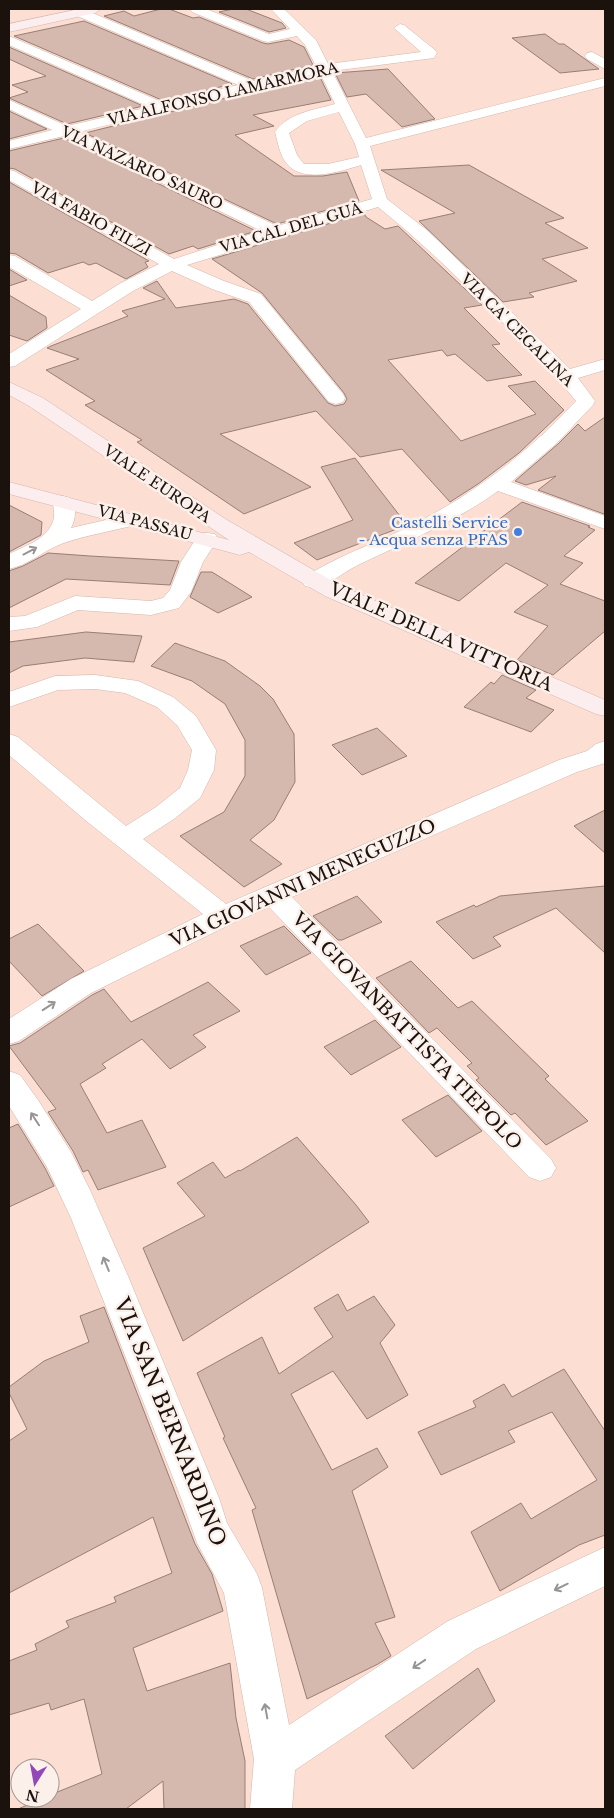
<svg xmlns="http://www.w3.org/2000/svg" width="614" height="1818" viewBox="0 0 614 1818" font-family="'Libre Baskerville',serif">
  <rect width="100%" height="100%" fill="#fcded3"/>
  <g fill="#d6b9ae" stroke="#997e74">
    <polygon points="161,9 169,9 193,18 199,17 263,43 268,44 289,40 304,47 313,65 253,79 104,16 124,11 134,16"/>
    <polygon points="233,9 246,9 282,23 286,28 269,32 219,12"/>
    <polygon points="84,21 232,84 164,101 14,36"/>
    <polygon points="545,34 559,44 564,44 599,69 560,73 512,38"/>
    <polygon points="9,47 143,106 67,124 9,98 28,92 12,85 46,76 9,59"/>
    <polygon points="388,69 435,119 402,127 366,94 347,97 335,73"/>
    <polygon points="319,75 331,100 253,115 274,126 235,135 294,176 323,176 347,172 359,201 277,224 85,133"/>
    <polygon points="9,111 47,129 9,139"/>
    <polygon points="64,138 256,231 198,249 193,246 169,254 15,169 9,168 9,151"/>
    <polygon points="469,165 564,218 545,223 588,248 542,259 577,281 529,293 534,297 503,302 419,221 455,213 381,170"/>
    <polygon points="9,182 149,261 145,262 148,267 126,279 96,263 89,265 83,262 48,273 16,254 9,253"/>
    <polygon points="364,213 366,217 385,229 398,226 482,305 464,308 500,344 492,345 522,375 487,381 455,354 447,356 442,350 388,360 461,441 536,414 508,386 535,381 564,410 519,453 478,484 450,502 402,449 360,457 316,411 220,434 311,487 244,514 137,442 142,440 85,405 95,401 46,370 79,359 47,348 51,346 128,316 122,311 165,299 143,288 157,281 176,308 234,299 248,304 328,403 335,406 344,404 347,399 344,393 262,293 212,259"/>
    <polygon points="9,269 27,280 9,286"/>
    <polygon points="9,295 46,317 47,328 27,341 9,335"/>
    <polygon points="605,417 605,512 604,514 538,490 556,476 526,485 515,481 558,444 578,424 585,431"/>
    <polygon points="355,458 407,525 317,560 294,543 353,520 321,467"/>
    <polygon points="522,502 590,526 588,527 595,530 564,556 583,563 560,584 605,601 605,631 553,675 517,660 548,626 514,612 548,585 506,563 459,601 415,583"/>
    <polygon points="9,505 42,522 41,535 9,552"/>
    <polygon points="48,553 90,556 179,561 170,585 66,579 9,608 9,571 23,566"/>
    <polygon points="201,572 212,572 252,597 218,613 190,597"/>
    <polygon points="86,632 142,636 134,662 85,658 23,666 9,673 9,642"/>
    <polygon points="175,643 225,661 260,686 273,699 294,734 295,782 274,820 250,840 282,864 244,887 180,836 224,812 245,776 245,740 225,704 192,681 151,666"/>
    <polygon points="502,675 536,690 526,698 554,710 531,732 464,707 491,682 494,684"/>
    <polygon points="377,728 407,756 362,775 332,745"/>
    <polygon points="605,810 605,853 574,826"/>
    <polygon points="605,886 605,953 556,908 493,937 501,946 473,959 436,922 474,905 476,907 500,896"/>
    <polygon points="357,896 382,922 342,940 338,940 313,916"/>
    <polygon points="38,924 84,971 42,996 9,961 9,939"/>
    <polygon points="284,926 311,953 266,975 240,946"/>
    <polygon points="411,961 458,1008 472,1001 549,1076 545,1079 588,1121 546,1145 515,1113 511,1115 476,1080 479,1078 467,1066 472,1063 437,1028 429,1033 376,978"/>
    <polygon points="208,982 240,1011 193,1035 206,1047 170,1069 142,1039 102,1064 106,1068 80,1084 107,1133 142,1120 166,1167 98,1190 88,1170 83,1172 73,1151 48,1112 56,1109 9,1046 20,1043 92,995 104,989 131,1022"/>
    <polygon points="375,1020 401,1047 351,1075 324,1047"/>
    <polygon points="448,1095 482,1131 436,1157 402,1120"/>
    <polygon points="18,1124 45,1168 54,1186 9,1207 9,1128"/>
    <polygon points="297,1137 356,1205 369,1222 183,1341 143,1248 205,1216 177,1183 213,1162 225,1178 239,1170 240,1171"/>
    <polygon points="338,1294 347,1311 374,1296 395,1325 380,1343 408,1395 367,1419 333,1371 291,1394 332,1470 377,1448 388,1467 352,1491 395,1617 375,1623 391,1656 378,1664 307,1699 252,1510 256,1508 223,1438 225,1437 197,1373 262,1337 279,1374 333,1337 314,1308"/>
    <polygon points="104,1307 195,1544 212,1574 223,1611 133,1648 147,1691 230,1663 236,1718 245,1761 245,1809 164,1809 163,1781 126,1809 18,1809 44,1798 50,1798 50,1795 102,1774 84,1699 51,1710 49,1703 9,1715 9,1661 37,1650 35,1644 69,1627 66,1621 116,1602 114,1597 172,1573 153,1517 9,1593 9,1441 27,1429 9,1393 9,1387 44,1361 89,1342 80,1316"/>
    <polygon points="564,1369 605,1431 605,1535 579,1545 500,1591 471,1532 521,1503 531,1519 597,1480 552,1412 508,1431 515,1442 441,1475 418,1432 476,1407 473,1401 504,1384 512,1397"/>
    <polygon points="478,1668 495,1701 413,1769 385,1736"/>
  </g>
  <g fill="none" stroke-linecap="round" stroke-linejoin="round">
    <g stroke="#d3b7ac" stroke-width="1">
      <g id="street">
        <path d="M75,9H83L253,81L316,66L305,45L297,36L268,42L263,41L192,12L190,9H206L269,34L290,29L271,9H284L316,40L328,64L421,52L394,28L400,24L404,25L435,50L437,53L434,58L332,71L366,138L605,78V86L370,146L387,199L428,231L570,369L605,359V370L578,378L595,401L593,405L557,443L511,482L605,516V529L498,491C455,522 408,541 360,564C347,570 334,581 320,586C315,588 311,587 305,586L302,581L305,576L318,569C348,552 381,541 412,525C474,494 529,452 576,401C549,367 518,337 487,307C451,271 417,238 378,207L187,265L224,281L261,294L343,394L345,398L343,402L336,404L329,402L249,302L212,289L172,271L133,291L15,366L9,367V354L81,309L9,267V255L15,256L92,301L121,283L159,264L9,180V170L14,171L174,259L261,231L64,136L9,149V141L52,130L9,109V100L67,126L149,107L9,45V36L164,103L238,85L75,15L73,12ZM320,73L335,104C314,110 288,113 275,132C278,143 280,156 287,164C304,184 341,171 361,165L372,199L277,226L79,132ZM339,112L355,144L359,157L328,164H304L297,155L289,133L307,121Z"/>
        <polygon points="592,52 605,59 605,69 587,59 585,56 587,53"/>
        <path d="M63,496L70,498C77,507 76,518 71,528L132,514L139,516L142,520L139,524C113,531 86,535 61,544C43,551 28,565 9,569V554C25,546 51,538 54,517C55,510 51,504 56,498Z"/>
        <polygon points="207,533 215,534 218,539 203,562 191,592 179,608 151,615 78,610 37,627 9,631 9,617 25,616 75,596 151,601 163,598 170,590 181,562 199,534"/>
        <polygon points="95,675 138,681 173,697 196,716 216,750 214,770 200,798 174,819 143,839 226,904 559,760 587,751 596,744 605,741 605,763 577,772 292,897 551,1159 556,1168 551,1177 540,1181 529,1177 269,907 233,923 91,993 19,1041 9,1044 9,1019 71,979 203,914 85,820 9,755 9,734 18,737 126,826 156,807 180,788 188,770 192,750 177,725 157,707 125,693 95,689 58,690 9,707 9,692 55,676"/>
        <polygon points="9,1071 20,1075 38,1100 71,1152 90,1190 128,1276 219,1498 227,1523 257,1574 262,1588 289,1725 448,1621 605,1547 605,1586 476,1649 295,1770 292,1809 250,1809 254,1759 224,1593 197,1543 181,1498 71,1218 47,1167 9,1106"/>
      </g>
    </g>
    <g stroke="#d3b7ac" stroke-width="1">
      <g id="secondary">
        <polygon points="79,9 101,9 95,13 9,32 9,24"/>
        <polygon points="9,382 43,398 227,520 341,586 605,700 605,716 596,714 325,596 249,552 240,555 9,494 9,482 229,540 29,406 9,395"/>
      </g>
    </g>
    <use href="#street" fill="#fff" fill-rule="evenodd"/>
    <use href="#secondary" fill="#fcedef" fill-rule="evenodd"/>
  </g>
  <defs><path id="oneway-shaft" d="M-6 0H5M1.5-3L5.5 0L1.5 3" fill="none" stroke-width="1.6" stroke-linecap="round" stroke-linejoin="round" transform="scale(1.25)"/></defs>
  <g stroke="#989493">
    <use href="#oneway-shaft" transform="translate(30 551) rotate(-28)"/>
    <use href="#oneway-shaft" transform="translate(49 1006) rotate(-33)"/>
    <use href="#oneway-shaft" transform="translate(35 1119) rotate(-123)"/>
    <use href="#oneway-shaft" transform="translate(106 1264) rotate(-112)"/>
    <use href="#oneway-shaft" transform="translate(561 1587) rotate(154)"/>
    <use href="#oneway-shaft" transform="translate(419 1664) rotate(146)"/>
    <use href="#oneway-shaft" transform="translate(266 1711) rotate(-100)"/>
  </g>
  <circle fill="#3f7fe0" stroke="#fcf0eb" stroke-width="2" cx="518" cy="532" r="5"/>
  <g text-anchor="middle" stroke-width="5" stroke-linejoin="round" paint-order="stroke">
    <g font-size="15" fill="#1b120e" stroke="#fcf0eb">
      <text transform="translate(223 94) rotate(-13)" y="5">VIA ALFONSO LAMARMORA</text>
      <text transform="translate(142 168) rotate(25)" y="5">VIA NAZARIO SAURO</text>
      <text transform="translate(91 219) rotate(29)" y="5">VIA FABIO FILZI</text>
      <text transform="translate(291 228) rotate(-16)" y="5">VIA CAL DEL GUÀ</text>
      <text transform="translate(517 330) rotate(45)" y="5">VIA CA' CEGALINA</text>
      <text transform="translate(157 484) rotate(34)" y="5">VIALE EUROPA</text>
      <text transform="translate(145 523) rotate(15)" y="5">VIA PASSAU</text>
    </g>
    <g font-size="15" fill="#366cbe" stroke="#fcf0eb" text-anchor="end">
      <text x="508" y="528">Castelli Service<tspan x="508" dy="17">- Acqua senza PFAS</tspan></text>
    </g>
    <g font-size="18" fill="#1b120e" stroke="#fcf0eb">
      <text transform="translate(441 637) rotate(24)" y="6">VIALE DELLA VITTORIA</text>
      <text transform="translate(303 883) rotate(-24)" y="6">VIA GIOVANNI MENEGUZZO</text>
      <text transform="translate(407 1031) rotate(46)" y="6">VIA GIOVANBATTISTA TIEPOLO</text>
    </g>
    <g font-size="21" fill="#1b120e" stroke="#fcf0eb">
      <text transform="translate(170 1422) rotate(68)" y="7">VIA SAN BERNARDINO</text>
    </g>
  </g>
  <rect width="614" height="1818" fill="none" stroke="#1b120e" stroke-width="20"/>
  <g transform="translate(35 1783) rotate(191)"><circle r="24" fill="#fcf0eb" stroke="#a29793"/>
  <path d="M0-4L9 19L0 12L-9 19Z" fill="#9348b9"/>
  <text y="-8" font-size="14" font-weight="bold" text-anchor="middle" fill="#1b120e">N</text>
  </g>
</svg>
